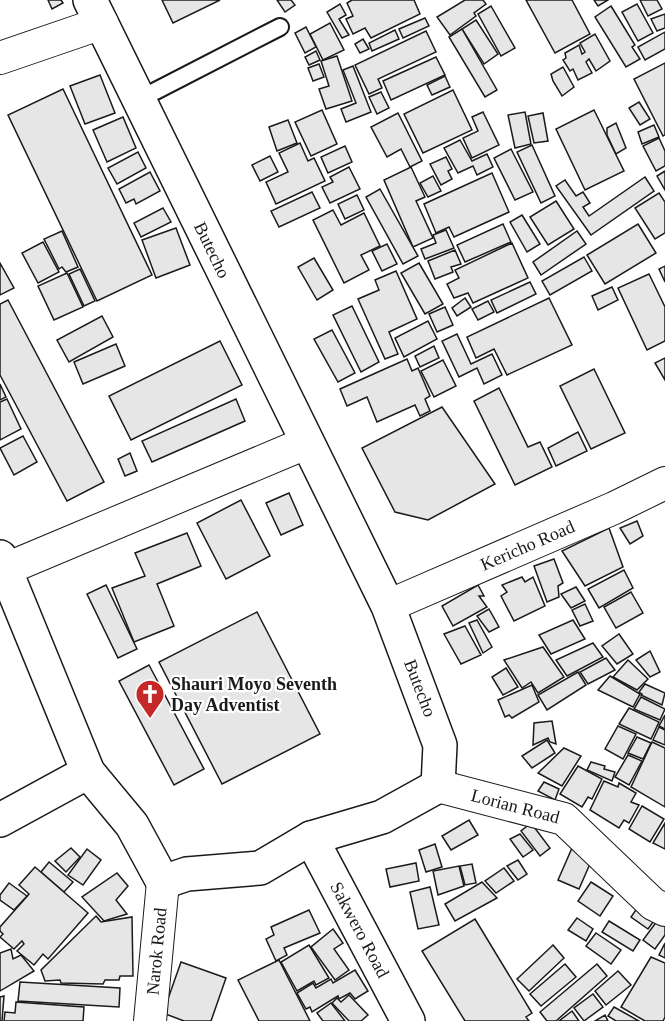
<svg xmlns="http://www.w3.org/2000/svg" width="665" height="1021" viewBox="0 0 665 1021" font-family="'Times New Roman',serif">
  <rect width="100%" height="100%" fill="#fff"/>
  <g fill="#e6e6e6" stroke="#1a1a1a" stroke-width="1.5">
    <polygon points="48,0 61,0 63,3 52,9"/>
    <polygon points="162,0 220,0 173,23"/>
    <polygon points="277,0 291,0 295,5 285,12"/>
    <polygon points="352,0 414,0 420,14 371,38 365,28 353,34 346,19 353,16 347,3"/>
    <polygon points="465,0 483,0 486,4 474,13 476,16 450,35 437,17"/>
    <polygon points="526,0 572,0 590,34 555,53"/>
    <polygon points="594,0 608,0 598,6"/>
    <polygon points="640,0 657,0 662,9 648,16"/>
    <polygon points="340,4 346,15 339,19 349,35 342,38 327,12"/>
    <polygon points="637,4 653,33 638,41 622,12"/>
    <polygon points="491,6 515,48 501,56 478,14"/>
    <polygon points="611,6 635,45 632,47 640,59 626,67 595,17"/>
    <polygon points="665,14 665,28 657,31 651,19"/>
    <polygon points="425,18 429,26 403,38 399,29"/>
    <polygon points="476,20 498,54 484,64 462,29"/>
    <polygon points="330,23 344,50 323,60 310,34"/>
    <polygon points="306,27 316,47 305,53 295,33"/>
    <polygon points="462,29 497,90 485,97 449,37"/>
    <polygon points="395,30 399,39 372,51 369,43"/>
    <polygon points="426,31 436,52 378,79 382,88 369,94 355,65"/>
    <polygon points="665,32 665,49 645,60 638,47"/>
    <polygon points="595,34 610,61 596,71 589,59 586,62 592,73 578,80 573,69 570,71 563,60 566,58 565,53 579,45 582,54 585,52 580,43"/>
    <polygon points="363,39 369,49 360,53 355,44"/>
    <polygon points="316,51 320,60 309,65 305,57"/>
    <polygon points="337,56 352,101 326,109 319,89 329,86 321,61"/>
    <polygon points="436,57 445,75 391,100 383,81"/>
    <polygon points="665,63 665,135 663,136 634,79"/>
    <polygon points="319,64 324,77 313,81 308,68"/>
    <polygon points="353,66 371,112 346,122 341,109 356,103 343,70"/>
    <polygon points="563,67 574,87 562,96 553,81 551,74"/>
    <polygon points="100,75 115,113 85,124 70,86"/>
    <polygon points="445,76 450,87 432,95 427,85"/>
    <polygon points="63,89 152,275 97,301 8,115"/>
    <polygon points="453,90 472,130 423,153 404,114"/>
    <polygon points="381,92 389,108 377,114 369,97"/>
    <polygon points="639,102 650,119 640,125 629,108"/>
    <polygon points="322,110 337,144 311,156 295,122"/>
    <polygon points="594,110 624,171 585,190 556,129"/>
    <polygon points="483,112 499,145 472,158 463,138 478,131 472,117"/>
    <polygon points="525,112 531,144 515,148 508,115"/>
    <polygon points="398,113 422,161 410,167 401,149 387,157 371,127"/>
    <polygon points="543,113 548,141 534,143 528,116"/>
    <polygon points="123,117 136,148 107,162 93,130"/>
    <polygon points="288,120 297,143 277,151 269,127"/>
    <polygon points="616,123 626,148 616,154 607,135 607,128"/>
    <polygon points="654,125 659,137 642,144 638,132"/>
    <polygon points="659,138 665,151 665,166 656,171 643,146"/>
    <polygon points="460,140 472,161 487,154 493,167 477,175 473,166 458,173 444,148"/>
    <polygon points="300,143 308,161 314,158 325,181 276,204 266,182 288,172 279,153"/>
    <polygon points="532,145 555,196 541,203 517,152"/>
    <polygon points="345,146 352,162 328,173 321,157"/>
    <polygon points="511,149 533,192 515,200 494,158"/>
    <polygon points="138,152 146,168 117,184 108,168"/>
    <polygon points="270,156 278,172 260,181 252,165"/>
    <polygon points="446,157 452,169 448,171 452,179 441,185 430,164"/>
    <polygon points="349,167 360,189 330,203 322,187 333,182 330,177"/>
    <polygon points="411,167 425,197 416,201 433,238 413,247 384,180"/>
    <polygon points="665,171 665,190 657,176"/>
    <polygon points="150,172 160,191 136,204 134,199 126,203 119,189"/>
    <polygon points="492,173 509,212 454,237 449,227 436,233 424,204"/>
    <polygon points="433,176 441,191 428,197 420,183"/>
    <polygon points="645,177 654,191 591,235 556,186 565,180 576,196 583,192 590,203 583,207 589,216"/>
    <polygon points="380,189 418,256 403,264 366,197"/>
    <polygon points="312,192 320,208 279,227 271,211"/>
    <polygon points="659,193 665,202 665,233 655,239 635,208"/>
    <polygon points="357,195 364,210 345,219 338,204"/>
    <polygon points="556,201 574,229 548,245 530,217"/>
    <polygon points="163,208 171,222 141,237 134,223"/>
    <polygon points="333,210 341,225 364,213 380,246 361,255 369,270 344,283 313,220"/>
    <polygon points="522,215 540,244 527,252 510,222"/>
    <polygon points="503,224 511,242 465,262 457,245"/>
    <polygon points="638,224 656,253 605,284 587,255"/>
    <polygon points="176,228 190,265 156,278 142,240"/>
    <polygon points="446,230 454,248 425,259 421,249 436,243 433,235"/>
    <polygon points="62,231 78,267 66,272 62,267 59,269 44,239"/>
    <polygon points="577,231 586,244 541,275 533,262"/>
    <polygon points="43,242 59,272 38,283 22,253"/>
    <polygon points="512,243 528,278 473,303 468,293 454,298 447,284 459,278 455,270"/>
    <polygon points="387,244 397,264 382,271 372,251"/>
    <polygon points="455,250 461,264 451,267 453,272 435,279 428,261"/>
    <polygon points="584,257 592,271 550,295 542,281"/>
    <polygon points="314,258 333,290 317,300 298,267"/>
    <polygon points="0,263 14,288 0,295"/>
    <polygon points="419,263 443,304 425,314 401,273"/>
    <polygon points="665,266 665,282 659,269"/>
    <polygon points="80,269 95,301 84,306 69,274"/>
    <polygon points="396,271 417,319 389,332 398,354 385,359 358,299 379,290 375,280"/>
    <polygon points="67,273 83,307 54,320 38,286"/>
    <polygon points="649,274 665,307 665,341 647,350 618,288"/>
    <polygon points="530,282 536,294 497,313 491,300"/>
    <polygon points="612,287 618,300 598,310 592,296"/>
    <polygon points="465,298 471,307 457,316 452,308"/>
    <polygon points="549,298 572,345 507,375 494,349 476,358 467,337"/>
    <polygon points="8,300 104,482 67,501 0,375 0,304"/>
    <polygon points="488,301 494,312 478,320 472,309"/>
    <polygon points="352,306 379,362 361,372 333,315"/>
    <polygon points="445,307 453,325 437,332 429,314"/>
    <polygon points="102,316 113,337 69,362 57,340"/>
    <polygon points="428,321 437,339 404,357 395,338"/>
    <polygon points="332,330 355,373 338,382 314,339"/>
    <polygon points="457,334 471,364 492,354 502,375 484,384 477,368 459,377 442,341"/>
    <polygon points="220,341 242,385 131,440 109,396"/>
    <polygon points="116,344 125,366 83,384 74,362"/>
    <polygon points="434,346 439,358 420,367 415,356"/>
    <polygon points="665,358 665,380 655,363"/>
    <polygon points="407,359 412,371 418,368 430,396 425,399 430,411 420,416 415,405 377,422 367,397 347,406 340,389"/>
    <polygon points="443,360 456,386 434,397 421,371"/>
    <polygon points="594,369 625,433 591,449 560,386"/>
    <polygon points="0,384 6,397 0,400"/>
    <polygon points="499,388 528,447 540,442 552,467 515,485 474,401"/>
    <polygon points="7,399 21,429 0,440 0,402"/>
    <polygon points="236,399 245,421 152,462 142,441"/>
    <polygon points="442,407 495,484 428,520 395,512 362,448"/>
    <polygon points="578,432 587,451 556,466 548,448"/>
    <polygon points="23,436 37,462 14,475 0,448"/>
    <polygon points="130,453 137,471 125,476 118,459"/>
    <polygon points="289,493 303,525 281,535 266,503"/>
    <polygon points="241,500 270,556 226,579 197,523"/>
    <polygon points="637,521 643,536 630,544 620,528"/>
    <polygon points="609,528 623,567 585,586 562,551"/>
    <polygon points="187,533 201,566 157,584 174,626 134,642 112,588 145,576 135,553"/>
    <polygon points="554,559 563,583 558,586 559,597 547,602 534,566"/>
    <polygon points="624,570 633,588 599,608 588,589"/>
    <polygon points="522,577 525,582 533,577 545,606 514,621 501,596 507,592 502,585"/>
    <polygon points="106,585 137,649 118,658 87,594"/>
    <polygon points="478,585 484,596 479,596 487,607 453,626 442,606"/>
    <polygon points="576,587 585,601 571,608 561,594"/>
    <polygon points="631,592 643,613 616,628 604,607"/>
    <polygon points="585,604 593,621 580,626 572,610"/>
    <polygon points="489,609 499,627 489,632 477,616"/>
    <polygon points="257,612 320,734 222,784 159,662"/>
    <polygon points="477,620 492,647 483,653 469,623"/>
    <polygon points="573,620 585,639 551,654 539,635"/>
    <polygon points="465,626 481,655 461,664 444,634"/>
    <polygon points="619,634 633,654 617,664 602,646"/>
    <polygon points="593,643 603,657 567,676 556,660"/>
    <polygon points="543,647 564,677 538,693 531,682 522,688 504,660"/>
    <polygon points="650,651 660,672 650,677 636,660"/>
    <polygon points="606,658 615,670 588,684 580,672"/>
    <polygon points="628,660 648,679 637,690 613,677"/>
    <polygon points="149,665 204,769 174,785 119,681"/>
    <polygon points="506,668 518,687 503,695 492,677"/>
    <polygon points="578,672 586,685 547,710 538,695"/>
    <polygon points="610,676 640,694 633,707 598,690"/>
    <polygon points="645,684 665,693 662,705 641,695 642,694 639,692"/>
    <polygon points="532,685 539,702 512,718 509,715 505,717 498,700"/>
    <polygon points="641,697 665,709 660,720 634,709"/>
    <polygon points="629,708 659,722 651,739 619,724"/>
    <polygon points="665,715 665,729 659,726"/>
    <polygon points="552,721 556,744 550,742 548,738 533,745 534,723"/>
    <polygon points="618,726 636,734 623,759 605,749"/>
    <polygon points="659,727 665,730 665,745 653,740"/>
    <polygon points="637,737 651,743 643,759 628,753"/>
    <polygon points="547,740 555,753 532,768 522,756"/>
    <polygon points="652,742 665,748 665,807 631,787"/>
    <polygon points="564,748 581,756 562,786 538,773"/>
    <polygon points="628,755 642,761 629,785 615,777"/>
    <polygon points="591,762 605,766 604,769 615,772 612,781 587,770"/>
    <polygon points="578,766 602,779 592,799 588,797 582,807 560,794"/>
    <polygon points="604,781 618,787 619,783 636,793 631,802 639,805 629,823 624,820 619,828 590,810"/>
    <polygon points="544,782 559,789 555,800 538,791"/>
    <polygon points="642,806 664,819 650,842 629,829"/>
    <polygon points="469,820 478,835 451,850 442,836"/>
    <polygon points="531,823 550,848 540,856 521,831"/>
    <polygon points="665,823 665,849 653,843"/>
    <polygon points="520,834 533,850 523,857 510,839"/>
    <polygon points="435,844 442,867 426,872 419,850"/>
    <polygon points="71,848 80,857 66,872 55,861"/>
    <polygon points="572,848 593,857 579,889 558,880"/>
    <polygon points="87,849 101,860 83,885 68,875"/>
    <polygon points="518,860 527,874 518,880 507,866"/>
    <polygon points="49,862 73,882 64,892 41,872"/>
    <polygon points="416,863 419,881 390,887 386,869"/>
    <polygon points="472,864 476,883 465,885 460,866"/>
    <polygon points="459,866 464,886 438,895 433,871"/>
    <polygon points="35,867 88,913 48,959 43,954 34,965 17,951 24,944 22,941 14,949 0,937 3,934 0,931 0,927 29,894 19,885"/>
    <polygon points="504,868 514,881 496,893 485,881"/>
    <polygon points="117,873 128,886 116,900 127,914 104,921 82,897"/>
    <polygon points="482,882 497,898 455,921 445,904"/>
    <polygon points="591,882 613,896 600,916 578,901"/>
    <polygon points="9,883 27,896 14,910 0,900 0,895"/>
    <polygon points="430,887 439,925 418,929 410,892"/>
    <polygon points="642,901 659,914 648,929 631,917"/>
    <polygon points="309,910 320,933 284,948 287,955 276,961 266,939 274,935 271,927"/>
    <polygon points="663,913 665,914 665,935 655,949 643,940"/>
    <polygon points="96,916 101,922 132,917 133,976 120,976 119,980 105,980 103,984 61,983 60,980 45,981 41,970"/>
    <polygon points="577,918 593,929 586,941 568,930"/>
    <polygon points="475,919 532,1013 526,1017 529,1021 465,1021 422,951"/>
    <polygon points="609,921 640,940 633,951 602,932"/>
    <polygon points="333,929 343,943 334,949 349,970 335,980 311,947"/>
    <polygon points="596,933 621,950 611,964 586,946"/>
    <polygon points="665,943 665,958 659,955"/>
    <polygon points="309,945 329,978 316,985 314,981 297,991 281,962"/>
    <polygon points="553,945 564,958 529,991 517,979"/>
    <polygon points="11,949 13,959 21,955 34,971 0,991 0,953"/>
    <polygon points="651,957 665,963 665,1017 663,1021 645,1021 621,1007"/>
    <polygon points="279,960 310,1021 259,1021 238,980"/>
    <polygon points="181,962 226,978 211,1021 184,1021 163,1013"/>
    <polygon points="565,964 576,977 541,1006 530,994"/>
    <polygon points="597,964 607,976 556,1021 547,1021 540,1012"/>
    <polygon points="355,970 368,991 355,999 350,993 339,999 338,996 312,1012 310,1007 306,1009 297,993 313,983 316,988 331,979 333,983"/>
    <polygon points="618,971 631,985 606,1005 595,991"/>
    <polygon points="20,982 120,988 119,1007 18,1001"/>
    <polygon points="593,994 603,1007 584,1021 574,1008"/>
    <polygon points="349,995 368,1015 361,1021 349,1021 332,1003 337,998 341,1002"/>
    <polygon points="4,996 2,1021 0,1021 0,997"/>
    <polygon points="16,1002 84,1007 83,1021 4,1021 5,1012 15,1013"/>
    <polygon points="331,1003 345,1021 323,1021 317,1013"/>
    <polygon points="614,1007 639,1021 616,1021 608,1016"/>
    <polygon points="572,1011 579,1021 559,1021"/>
    <polygon points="605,1015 608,1021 595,1021"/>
  </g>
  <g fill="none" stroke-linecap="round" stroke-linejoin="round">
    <g stroke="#1a1a1a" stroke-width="20">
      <polyline id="service" points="138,100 280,27"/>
    </g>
    <g stroke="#1a1a1a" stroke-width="34">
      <g id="minor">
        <polyline points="0,58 102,23"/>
        <polyline points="6,569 306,443"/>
        <path id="s1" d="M388,606L614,508L665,483"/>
        <path id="s2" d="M438,786L564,819L653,904L665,910"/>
        <path id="s3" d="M150,1021L163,882"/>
      </g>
    </g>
    <g stroke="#1a1a1a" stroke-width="36">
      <g id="tertiary">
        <polyline points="0,557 88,772 132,825 163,882 187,874 260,868 311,838 382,817 438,786 440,745 388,606 90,0"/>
        <polyline points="0,820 88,772"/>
        <path id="s4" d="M311,838L408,1021"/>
      </g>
    </g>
    <use href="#service" stroke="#fff" stroke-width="16"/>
    <use href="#minor" stroke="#fff" stroke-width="32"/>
    <use href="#tertiary" stroke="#fff" stroke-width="33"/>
  </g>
  <defs>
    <g id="church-pin" transform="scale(1.5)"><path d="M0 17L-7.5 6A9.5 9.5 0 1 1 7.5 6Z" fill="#c62828" stroke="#fff"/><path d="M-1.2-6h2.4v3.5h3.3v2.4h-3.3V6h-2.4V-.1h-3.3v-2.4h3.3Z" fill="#fff"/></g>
  </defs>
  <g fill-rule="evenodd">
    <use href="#church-pin" x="150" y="694"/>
  </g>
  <g text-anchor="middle" stroke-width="4.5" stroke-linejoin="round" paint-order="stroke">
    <g font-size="18" fill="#1a1a1a" stroke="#fff">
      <text transform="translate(212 250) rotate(64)" y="6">Butecho</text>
      <text dy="6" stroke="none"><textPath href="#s1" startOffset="152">Kericho Road</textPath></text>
      <text transform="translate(420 688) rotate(69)" y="6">Butecho</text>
      <text dy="6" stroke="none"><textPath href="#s2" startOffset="80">Lorian Road</textPath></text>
      <text dy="6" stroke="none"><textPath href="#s4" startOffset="104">Sakwero Road</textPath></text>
      <text dy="6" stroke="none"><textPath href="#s3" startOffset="70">Narok Road</textPath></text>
    </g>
    <g font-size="18" font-weight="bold" fill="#1a1a1a" stroke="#fff" text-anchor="start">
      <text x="171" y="690">Shauri Moyo Seventh<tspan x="171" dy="21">Day Adventist</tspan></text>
    </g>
  </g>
</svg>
